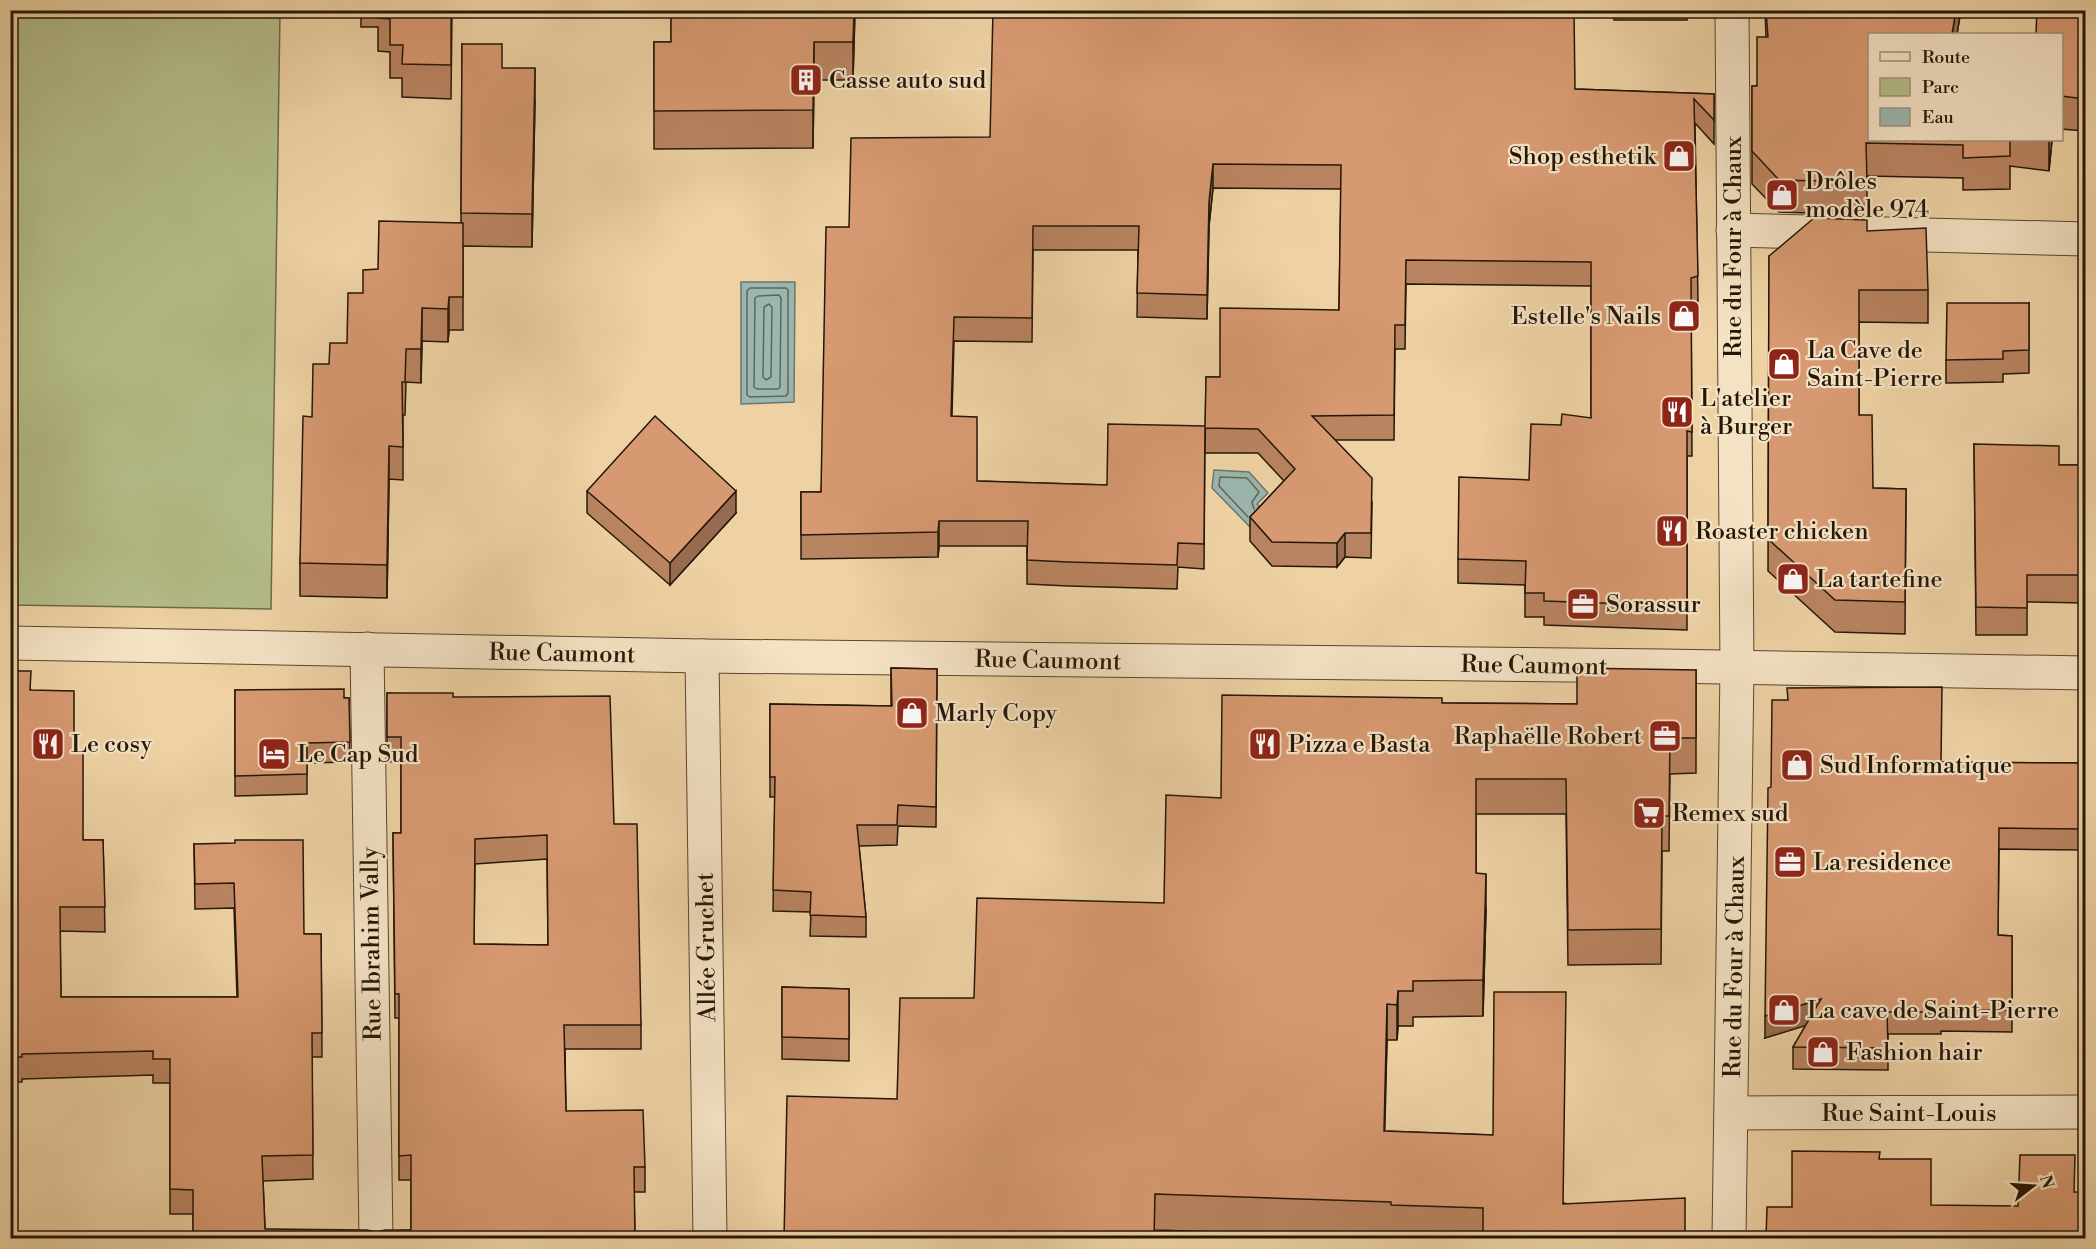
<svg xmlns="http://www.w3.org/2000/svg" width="2096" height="1249" viewBox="0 0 2096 1249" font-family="'Libre Bodoni',serif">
  <rect width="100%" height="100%" fill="#eed2a4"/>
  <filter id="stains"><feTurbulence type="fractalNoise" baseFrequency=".00333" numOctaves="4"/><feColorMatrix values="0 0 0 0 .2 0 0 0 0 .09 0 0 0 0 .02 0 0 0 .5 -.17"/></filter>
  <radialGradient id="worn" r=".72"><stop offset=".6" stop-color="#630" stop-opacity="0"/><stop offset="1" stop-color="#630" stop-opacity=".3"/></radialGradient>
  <polygon fill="#b4bd89" stroke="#6c6a48" stroke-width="1.5" points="11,10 280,11 271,609 11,605"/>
  <g fill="#9bb6ae" stroke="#6c766c" stroke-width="1.5">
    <polygon points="741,282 795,282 794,402 741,404"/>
    <polygon points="1214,470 1249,472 1268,493 1257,504 1263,510 1252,529 1212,488"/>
  </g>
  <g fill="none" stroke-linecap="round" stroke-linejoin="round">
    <g stroke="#60665b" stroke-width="1.5">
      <polygon points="750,288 786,288 788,290 788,393 786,396 750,397 747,395 747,291"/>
      <polygon points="779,295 781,298 780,387 778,389 757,389 754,387 755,298 758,296"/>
      <polygon points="769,304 772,307 771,377 766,380 763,377 764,307"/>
      <polyline points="1248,517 1219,486 1220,477 1247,478 1259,492 1252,502 1254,509"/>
    </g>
    <g stroke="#57462f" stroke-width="35">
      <g id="minor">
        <polyline points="1733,230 2086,239"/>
        <polyline points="10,643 702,656 1663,666 2086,673"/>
        <polyline points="367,649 376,1238"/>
        <polyline points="702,656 710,1238"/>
        <polyline points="1732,1113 2086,1112"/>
        <polyline points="1729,1238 1737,668 1732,10"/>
      </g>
    </g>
    <use href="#minor" stroke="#f4e2c4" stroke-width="33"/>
  </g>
  <g fill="#b98461" stroke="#251708" stroke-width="1.5" fill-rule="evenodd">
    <polygon points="361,10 452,10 451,99 402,97 402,78 390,78 390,52 378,51 378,27 361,27"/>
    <polygon points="671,10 855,10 853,80 814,80 813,148 654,149 654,42 671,42"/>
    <rect x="1614" y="10" width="73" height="10"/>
    <polygon points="1765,10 1961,10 1957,34 1869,140 2052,140 2049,171 2010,166 2010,189 1963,190 1963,178 1867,176 1867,215 1779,212 1752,184 1752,86 1757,86 1766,37"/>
    <polygon points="2085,10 2085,131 2061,129 2061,34"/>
    <polygon points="1328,11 1575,89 1714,94 1714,144 1695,123 1698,301 1691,302 1692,456 1687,456 1687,630 1544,625 1544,617 1525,617 1525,585 1458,583 1458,559 1529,480 1561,425 1591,418 1591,286 1406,284 1405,349 1395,349 1394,440 1335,440 1372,502 1371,558 1345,557 1337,567 1272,566 1250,541 1250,517 1284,481 1258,453 1205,453 1206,377 1220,377 1339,310 1341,189 1213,188 1209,226 1207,319 1137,317 1138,250 1033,250 1032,342 954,341 952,416 977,481 1107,485 1205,426 1204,569 1178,567 1177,589 1068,586 1027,584 1027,546 939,546 938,557 801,559 801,492 821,492 849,227 990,137"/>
    <polygon points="462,44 502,68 535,101 532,247 463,246 463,330 449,330 448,342 422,341 421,383 406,382 405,415 403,415 403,480 389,479 387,598 300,596 300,563 312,417 329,364 347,343 363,293 378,269 461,223"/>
    <polygon points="1867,231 1928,290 1928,323 1859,322 1859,415 1873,488 1906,489 1905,634 1835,632 1768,571 1769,256"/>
    <polygon points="2029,303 2029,373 2003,374 2003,382 1946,383 1946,360"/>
    <polygon points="1974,444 2059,465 2085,465 2085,603 2027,602 2027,635 1976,635"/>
    <polygon points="587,491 736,513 670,585 587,513"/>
    <polygon points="891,668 937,669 936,827 898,826 897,845 859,846 866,917 866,937 810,936 811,912 773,911 775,797 770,797 770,704 891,706"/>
    <polygon points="1696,670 1696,773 1670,774 1669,851 1662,851 1661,964 1568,965 1566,814 1476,814 1476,873 1486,909 1483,1016 1413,1017 1413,1026 1398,1026 1397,1040 1387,1040 1384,1131 1493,1135 1564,1203 1685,1239 1391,1239 1391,1237 1155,1230 897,1099 974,998 1164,903 1221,798 1442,703 1577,704"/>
    <path d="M10,671L31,690L74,751L83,840H103L105,932L60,931L61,997H237L234,908L195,909L194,844L304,934H321L322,1057H312L313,1179L263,1181L265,1229L376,1232L411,1230V1180H399V1018H395L393,833H401V761L387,762V693L453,697L614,824L641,1025V1049H565L566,1111L645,1167V1192H634L635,1239H193V1214H170V1083H153V1075L22,1079V1082H10ZM547,859L548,945L474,944L475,864Z"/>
    <polygon points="235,690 349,698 350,762 307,763 307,794 235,796"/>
    <polygon points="1941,762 2085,763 2085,850 1999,849 1998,935 2012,936 2012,1032 1941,1031 1941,1034 1888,1034 1888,1070 1793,1069 1793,1047 1806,1025 1765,1038"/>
    <polygon points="782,987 849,989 849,1061 782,1059"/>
  </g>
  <g fill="#966b4f" stroke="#251708" stroke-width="1.5">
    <polygon points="854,10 855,10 853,80 853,42"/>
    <polygon points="1956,10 1961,10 1957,34 1952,34"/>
    <polygon points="814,42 814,80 813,148 813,110"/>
    <polygon points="535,68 535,101 532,247 532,214"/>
    <polygon points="2049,140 2052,140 2049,171"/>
    <polygon points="1213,164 1213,188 1209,226 1207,319 1209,202"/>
    <polygon points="449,297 449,330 448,342 448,309"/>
    <polygon points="422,308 422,341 421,383 421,349"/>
    <polygon points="389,446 389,479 387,598 387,565"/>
    <polygon points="736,491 736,513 670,585 670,563"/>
    <polygon points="939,521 939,546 938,557 938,532"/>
    <polygon points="1345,533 1345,557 1337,567 1337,543"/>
    <polygon points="1486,874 1486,909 1483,1016 1483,980"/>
    <polygon points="1398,991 1398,1026 1397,1040 1397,1005"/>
    <polygon points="1821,999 1821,1021 1765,1038 1765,1016"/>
    <polygon points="1387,1004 1387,1040 1384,1167 1384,1131"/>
  </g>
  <g fill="#d79971" stroke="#251708" stroke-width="1.5" fill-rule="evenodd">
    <polygon points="378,10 451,10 451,65 402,64 403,45 390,45 390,19 378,18"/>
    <polygon points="671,10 854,10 853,42 814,42 813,110 654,111 654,42 671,42"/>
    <polygon points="993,10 1328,10 1424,16 1424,10 1574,10 1575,89 1714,94 1714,120 1694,99 1698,276 1691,278 1692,432 1687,431 1687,606 1544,601 1544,593 1525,593 1526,561 1458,559 1459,477 1529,480 1531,424 1561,425 1562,414 1591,418 1591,262 1406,260 1405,325 1395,325 1394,415 1312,416 1372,478 1371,533 1345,533 1337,543 1272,542 1250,517 1295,469 1258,429 1205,428 1206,377 1220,377 1220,308 1339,310 1341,165 1213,164 1209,202 1207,295 1137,293 1139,226 1033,226 1032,318 954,317 951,416 977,417 977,481 1107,485 1108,424 1205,426 1204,544 1178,543 1177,565 1068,562 1027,560 1028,521 939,521 938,532 801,535 801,492 821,492 826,227 849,227 851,138 990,137"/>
    <polygon points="1766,10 1956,10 1952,34 1869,34 1869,140 2010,140 2010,156 1963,158 1963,145 1866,143 1867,182 1779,180 1752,151 1752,86 1757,86 1757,37 1768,37"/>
    <polygon points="2037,10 2085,10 2085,99 2061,96 2061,34 2036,34"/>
    <polygon points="462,44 502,44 502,68 535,68 532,214 461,213"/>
    <polygon points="1814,218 1867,220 1867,231 1926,228 1928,290 1859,290 1859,415 1872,415 1873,488 1906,489 1905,602 1835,600 1768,539 1769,256"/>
    <polygon points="379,221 463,223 463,297 449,297 448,309 422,308 421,349 406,349 405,382 402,382 403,447 389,446 387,565 300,563 303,416 312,417 313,364 329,364 330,343 347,343 348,293 363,293 363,270 378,269"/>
    <polygon points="1947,303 2029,303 2029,350 2003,351 2003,359 1946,360"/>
    <polygon points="655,416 736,491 670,563 587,491"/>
    <polygon points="1974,444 2059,446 2059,465 2085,465 2085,575 2027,575 2027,608 1976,607"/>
    <polygon points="891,668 937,669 936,807 898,805 897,825 857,825 866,917 810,915 811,892 773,890 775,777 770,777 770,704 892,706"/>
    <polygon points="1577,668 1696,670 1696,738 1670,738 1669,816 1662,816 1661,929 1568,930 1566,779 1476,779 1476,873 1486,874 1483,980 1413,981 1413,991 1398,991 1397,1005 1387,1004 1384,1131 1493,1135 1494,992 1566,992 1563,1204 1685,1198 1685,1239 1483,1239 1483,1208 1391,1205 1391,1202 1155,1194 1154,1239 784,1239 787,1096 897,1099 900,998 974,998 977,898 1164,903 1166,795 1221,798 1222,695 1442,698 1442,703 1577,704"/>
    <path d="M10,671H31L30,690L74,691V751H83V840H103L105,907H60L61,997H238L234,883L195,884L194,844L235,843V840H303L304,934H321L322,1033H312L313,1155L262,1156L265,1229L367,1230L376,1232L385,1230H411V1155L399,1156V994H395L393,833H401V737H387V693H453V697L610,696L614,824H637L641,1025H564L566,1111L643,1110L645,1167H634L635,1239H193V1190L170,1189V1059H153V1051L22,1054V1057H10ZM547,835L548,945L474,944L475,839Z"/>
    <polygon points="1942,687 1941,762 2085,763 2085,829 1999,828 1998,935 2012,936 2012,1010 1941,1010 1941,1012 1887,1012 1888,1048 1793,1047 1821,999 1765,1016 1768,788 1771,787 1772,700 1788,700 1787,688"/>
    <polygon points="344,689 344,698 349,698 350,742 307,743 307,774 235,776 235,690"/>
    <polygon points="782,987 849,989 849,1039 782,1037"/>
    <polygon points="1792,1151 1880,1152 1879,1159 1931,1159 1931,1205 2018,1206 2020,1155 2075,1155 2074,1192 2085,1192 2085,1239 1766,1239 1767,1207 1792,1207"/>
  </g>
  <defs>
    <g id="building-square" transform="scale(1.725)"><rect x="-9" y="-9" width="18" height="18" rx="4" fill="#8f2418" stroke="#f4e2c4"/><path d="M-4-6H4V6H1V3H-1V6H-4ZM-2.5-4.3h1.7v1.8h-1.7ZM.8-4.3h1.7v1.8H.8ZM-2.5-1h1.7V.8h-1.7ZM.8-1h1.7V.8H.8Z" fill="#fff"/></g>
    <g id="shop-square" transform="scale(1.725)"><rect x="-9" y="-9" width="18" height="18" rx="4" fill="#8f2418" stroke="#f4e2c4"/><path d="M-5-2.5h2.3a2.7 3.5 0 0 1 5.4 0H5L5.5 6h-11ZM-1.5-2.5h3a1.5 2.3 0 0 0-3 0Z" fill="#fff"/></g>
    <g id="restaurant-square" transform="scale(1.725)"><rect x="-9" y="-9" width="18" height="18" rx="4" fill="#8f2418" stroke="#f4e2c4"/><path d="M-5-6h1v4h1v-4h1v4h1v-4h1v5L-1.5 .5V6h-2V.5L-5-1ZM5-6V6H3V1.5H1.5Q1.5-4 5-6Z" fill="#fff"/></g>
    <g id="office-square" transform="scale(1.725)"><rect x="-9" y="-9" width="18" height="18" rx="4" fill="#8f2418" stroke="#f4e2c4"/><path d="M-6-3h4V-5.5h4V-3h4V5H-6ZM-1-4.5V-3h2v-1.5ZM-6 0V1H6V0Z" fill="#fff"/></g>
    <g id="hotel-square" transform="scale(1.725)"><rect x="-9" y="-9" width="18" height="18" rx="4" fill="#8f2418" stroke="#f4e2c4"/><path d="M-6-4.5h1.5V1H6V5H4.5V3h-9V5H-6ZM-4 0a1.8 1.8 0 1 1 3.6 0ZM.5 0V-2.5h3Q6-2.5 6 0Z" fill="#fff"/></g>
    <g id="supermarket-square" transform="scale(1.725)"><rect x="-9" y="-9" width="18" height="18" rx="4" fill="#8f2418" stroke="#f4e2c4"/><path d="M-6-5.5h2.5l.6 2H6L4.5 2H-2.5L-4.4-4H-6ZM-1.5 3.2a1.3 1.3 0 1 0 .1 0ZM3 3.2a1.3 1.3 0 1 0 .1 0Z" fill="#fff"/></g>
  </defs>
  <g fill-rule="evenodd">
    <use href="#building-square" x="806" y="80"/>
    <use href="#shop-square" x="1679" y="156"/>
    <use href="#shop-square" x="1782" y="195"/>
    <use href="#shop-square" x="1684" y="316"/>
    <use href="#shop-square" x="1784" y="364"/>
    <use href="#restaurant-square" x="1677" y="412"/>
    <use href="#restaurant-square" x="1672" y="531"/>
    <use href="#shop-square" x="1793" y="579"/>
    <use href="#office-square" x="1583" y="604"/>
    <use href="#shop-square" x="912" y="713"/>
    <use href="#office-square" x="1665" y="736"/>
    <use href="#restaurant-square" x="48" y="744"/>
    <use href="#restaurant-square" x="1265" y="744"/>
    <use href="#hotel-square" x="274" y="754"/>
    <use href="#shop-square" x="1797" y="765"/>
    <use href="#supermarket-square" x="1649" y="813"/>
    <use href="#office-square" x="1790" y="862"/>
    <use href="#shop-square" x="1784" y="1010"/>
    <use href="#shop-square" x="1823" y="1052"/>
  </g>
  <g text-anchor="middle" stroke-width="4.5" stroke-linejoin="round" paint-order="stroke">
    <g font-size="24" fill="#251708" stroke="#f4e2c4" text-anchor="start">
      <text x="829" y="88">Casse auto sud</text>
      <text x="1656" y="164" text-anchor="end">Shop esthetik</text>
      <text x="1805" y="189">Drôles<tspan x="1805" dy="28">modèle 974</tspan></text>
      <text x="1661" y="324" text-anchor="end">Estelle's Nails</text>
      <text x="1807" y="358">La Cave de<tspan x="1807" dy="28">Saint-Pierre</tspan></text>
      <text x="1700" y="406">L'atelier<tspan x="1700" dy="28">à Burger</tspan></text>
      <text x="1695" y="539">Roaster chicken</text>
      <text x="1816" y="587">La tartefine</text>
      <text x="1606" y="612">Sorassur</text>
      <text x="935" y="721">Marly Copy</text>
      <text x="1642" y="744" text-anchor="end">Raphaëlle Robert</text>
      <text x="71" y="752">Le cosy</text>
      <text x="1288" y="752">Pizza e Basta</text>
      <text x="297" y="762">Le Cap Sud</text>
      <text x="1820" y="773">Sud Informatique</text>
      <text x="1672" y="821">Remex sud</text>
      <text x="1813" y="870">La residence</text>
      <text x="1807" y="1018">La cave de Saint-Pierre</text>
      <text x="1846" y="1060">Fashion hair</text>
    </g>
    <g font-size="24" fill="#251708" stroke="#f4e2c4">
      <text transform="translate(1733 247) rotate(-90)" y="8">Rue du Four à Chaux</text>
      <text transform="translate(562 653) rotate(1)" y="8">Rue Caumont</text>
      <text transform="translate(1048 660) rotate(1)" y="8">Rue Caumont</text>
      <text transform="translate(1534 665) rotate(1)" y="8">Rue Caumont</text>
      <text transform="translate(371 944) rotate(-91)" y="8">Rue Ibrahim Vally</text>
      <text transform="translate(706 947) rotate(-91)" y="8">Allée Gruchet</text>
      <text transform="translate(1734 967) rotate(-89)" y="8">Rue du Four à Chaux</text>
      <text x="1909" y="1121">Rue Saint-Louis</text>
    </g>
  </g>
  <rect width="2096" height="1249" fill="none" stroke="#eed2a4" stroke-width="36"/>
  <rect x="12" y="12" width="2072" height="1225" fill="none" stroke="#251708" stroke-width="3"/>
  <rect x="18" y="18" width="2060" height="1213" fill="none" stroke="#251708" stroke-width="1.5"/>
  <rect x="1868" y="33" width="195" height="108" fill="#f4e2c4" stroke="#a19179" stroke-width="1.5"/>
  <rect x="1880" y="52" width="30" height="9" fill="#f4e2c4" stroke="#a19179" stroke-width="1.5"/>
  <text x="1922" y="63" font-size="18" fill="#251708">Route</text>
  <rect x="1880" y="78" width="30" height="18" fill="#b4bd89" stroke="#a19179" stroke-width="1.5"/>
  <text x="1922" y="93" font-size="18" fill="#251708">Parc</text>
  <rect x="1880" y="108" width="30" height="18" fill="#9bb6ae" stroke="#a19179" stroke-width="1.5"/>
  <text x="1922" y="123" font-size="18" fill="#251708">Eau</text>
  <g transform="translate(2033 1186) rotate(73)" stroke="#f4e2c4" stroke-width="4.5" paint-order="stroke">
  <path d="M0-4.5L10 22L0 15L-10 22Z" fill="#251708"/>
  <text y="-9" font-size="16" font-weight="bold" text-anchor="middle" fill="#251708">N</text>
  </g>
  <rect width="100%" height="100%" filter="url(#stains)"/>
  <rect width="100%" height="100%" fill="url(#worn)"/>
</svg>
